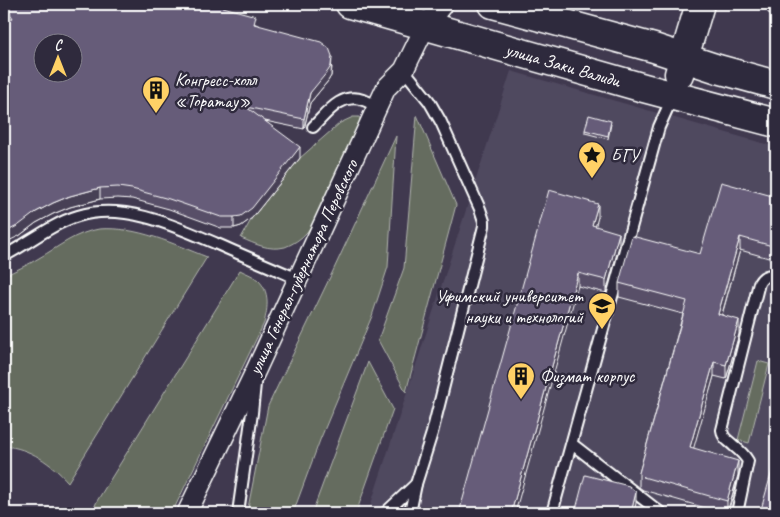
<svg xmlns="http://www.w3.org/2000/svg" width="780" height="517" viewBox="0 0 780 517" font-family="Caveat,sans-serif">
  <rect width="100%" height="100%" fill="#40394f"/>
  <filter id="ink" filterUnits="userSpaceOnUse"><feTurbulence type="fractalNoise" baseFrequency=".02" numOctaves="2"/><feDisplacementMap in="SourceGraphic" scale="10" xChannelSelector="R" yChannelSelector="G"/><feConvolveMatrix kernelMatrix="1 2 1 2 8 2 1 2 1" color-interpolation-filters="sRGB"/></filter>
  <g filter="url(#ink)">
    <polygon fill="#4f485f" points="511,71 776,147 776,513 368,513"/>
    <g fill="#656c5f" stroke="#b2b6af">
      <polygon points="417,115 456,205 406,392 378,340 404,268"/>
      <path d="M353,117H359L360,119L359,125C349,147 338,169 328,191C322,205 316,220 307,232C301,239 293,244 285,247C269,251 255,244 241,238L252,218L300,158L340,123Z"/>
      <polygon points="396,136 388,267 372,316 320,440 293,513 247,513 268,406 333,271"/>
      <path d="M99,229C137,226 173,244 207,257L68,482C51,463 30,448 4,446V276C16,270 28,265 39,258C60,246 75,233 99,229Z"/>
      <path d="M240,270C245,273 253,275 258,280C270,291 268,308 264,323L172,513H92L97,501Z"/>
      <polygon points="758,361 769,364 749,443 738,440"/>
      <polygon points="368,362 393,409 356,513 312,513"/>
    </g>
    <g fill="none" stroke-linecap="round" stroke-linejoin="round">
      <g stroke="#fff" stroke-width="14">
        <g id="lane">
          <polyline points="404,70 429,101 441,122 480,209 484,221 484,226 432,433 416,484 410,513"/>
          <path d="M313,127C327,113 341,92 363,100C368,101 373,105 377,107"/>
          <path d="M4,256C29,243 51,224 78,216C124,202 175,226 217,244C244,256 271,267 298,279"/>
          <polyline points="572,444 661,513"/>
          <polyline points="238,513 252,413 255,384"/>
          <polyline points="385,513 416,484"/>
          <polyline points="552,513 659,127 673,96"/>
          <path d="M737,513L748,461C745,456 739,450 734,446C728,440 723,439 722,430L759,283C763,276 769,274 776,276"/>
        </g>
      </g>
      <g stroke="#fff" stroke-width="22">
        <polyline id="street" points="187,513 256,370 386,88 404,70 426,25 443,4"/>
      </g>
      <g stroke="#fff" stroke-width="31">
        <g id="secondary">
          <polyline points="350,4 644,88 776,123"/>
          <polyline points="493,4 654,48 718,69 776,85"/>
          <polyline points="679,74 700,4"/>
        </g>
      </g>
      <use href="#lane" stroke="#2f2a3d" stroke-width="10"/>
      <use href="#street" stroke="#2f2a3d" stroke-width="19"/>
      <use href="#secondary" stroke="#2f2a3d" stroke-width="28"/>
    </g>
    <g fill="#584f68" stroke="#fff">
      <polygon points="4,4 181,4 256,24 332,67 331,76 328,81 310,103 304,129 265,121 300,158 252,218 241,226 234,228 221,228 169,209 132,199 118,198 100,199 70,207 53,214 36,223 19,236 8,21 4,13"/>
      <polygon points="626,4 641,4 640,7"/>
      <polygon points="768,4 776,4 776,15 768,13"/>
      <polygon points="611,124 608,139 585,133 585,130"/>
      <polygon points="776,197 776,260 740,250 722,315 739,334 726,379 714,376 693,448 738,475 728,513 723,513 643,490 639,487 639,473 683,314 619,297 619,283 700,254"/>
      <polygon points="598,217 595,226 619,246 606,293 578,286 459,513"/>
    </g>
    <g fill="#474055" stroke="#fff">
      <polygon points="332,56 331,76 328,81 310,103 304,129 304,119 310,93"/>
      <polygon points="300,147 300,158 252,218 241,226 234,228 234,217"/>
      <polygon points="100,188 100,199 70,207 53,214 36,223 19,236 4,243 4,233 36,212 53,203 70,196"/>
      <polygon points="598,204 598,217 592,239 592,225"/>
      <polygon points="619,233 619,246 606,293 606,280"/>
      <polygon points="740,237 740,250 718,328 718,314"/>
      <polygon points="578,273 578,286 515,513 511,513"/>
      <polygon points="739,320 739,334 726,379 726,365"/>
      <polygon points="714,362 714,376 690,461 690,447"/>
      <polygon points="738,461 738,475 727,513 727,501"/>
      <polygon points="636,492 636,503 634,513 631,513"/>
    </g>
    <g fill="#665c79" stroke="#fff" fill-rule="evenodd">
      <path d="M4,4H181L199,8L200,4H212L256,16L254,24L321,42L329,48L332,56L331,66L328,71L310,93L304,119L246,107L300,147L252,208L241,216L234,217H221L169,199L132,189L118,187L100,188L70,196L53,203L36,212L19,225L4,233V24L13,18ZM42,42H72V72H42Z"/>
      <polygon points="589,115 611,121 608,136 585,130"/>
      <polygon points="721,182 776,197 776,247 740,237 718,314 739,320 726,365 714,362 690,447 738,461 727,501 643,477 639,473 687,301 619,283 632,236 700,254"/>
      <polygon points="549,190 598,204 592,225 619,233 606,280 578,273 511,513 459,513"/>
      <polygon points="774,464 776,465 776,513 760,513"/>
      <polygon points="585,475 629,486 636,492 631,513 575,513"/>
    </g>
  </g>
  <defs>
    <g id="building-pin" transform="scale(1.4375)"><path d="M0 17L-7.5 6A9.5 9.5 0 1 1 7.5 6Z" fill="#ffd166" stroke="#2f2a3d"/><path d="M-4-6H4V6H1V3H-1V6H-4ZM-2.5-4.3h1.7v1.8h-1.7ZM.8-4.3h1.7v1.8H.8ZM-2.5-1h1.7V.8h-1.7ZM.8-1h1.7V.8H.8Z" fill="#111"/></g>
    <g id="sight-pin" transform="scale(1.4375)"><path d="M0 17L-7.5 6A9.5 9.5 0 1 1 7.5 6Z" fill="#ffd166" stroke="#2f2a3d"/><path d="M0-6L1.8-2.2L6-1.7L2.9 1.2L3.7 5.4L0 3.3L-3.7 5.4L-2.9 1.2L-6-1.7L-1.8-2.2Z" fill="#111"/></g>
    <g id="university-pin" transform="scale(1.4375)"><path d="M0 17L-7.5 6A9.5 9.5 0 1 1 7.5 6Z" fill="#ffd166" stroke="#2f2a3d"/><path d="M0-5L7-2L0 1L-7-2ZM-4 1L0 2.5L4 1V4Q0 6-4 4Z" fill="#111"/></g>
  </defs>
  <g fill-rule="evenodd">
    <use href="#building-pin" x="156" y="90"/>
    <use href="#sight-pin" x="592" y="155"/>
    <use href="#university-pin" x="602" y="306"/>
    <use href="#building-pin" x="521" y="376"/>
  </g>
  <g text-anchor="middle" stroke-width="5" stroke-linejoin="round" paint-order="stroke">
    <g font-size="18" fill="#fff" stroke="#2f2a3d">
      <text transform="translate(563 65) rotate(16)" y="6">улица Заки Валиди</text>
      <text transform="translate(303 267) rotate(-65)" y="6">улица Генерал-губернатора Перовского</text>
    </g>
    <g font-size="18" fill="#fff" stroke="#2f2a3d" text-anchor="start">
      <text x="175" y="86">Конгресс-холл<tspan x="175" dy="21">«Торатау»</tspan></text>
      <text x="611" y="161">БГУ</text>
      <text x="583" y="302" text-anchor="end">Уфимский университет<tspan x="583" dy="21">науки и технологий</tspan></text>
      <text x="540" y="382">Физмат корпус</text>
    </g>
  </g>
  <rect width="780" height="517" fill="none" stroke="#2f2a3d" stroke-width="20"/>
  <rect x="10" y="10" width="760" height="497" fill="none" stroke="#fff" stroke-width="2" filter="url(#ink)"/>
  <g transform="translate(58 58)"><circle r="24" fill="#2f2a3d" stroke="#827f8b"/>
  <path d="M0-4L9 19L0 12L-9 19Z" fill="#ffd166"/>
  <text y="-8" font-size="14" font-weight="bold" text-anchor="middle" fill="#ffffff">С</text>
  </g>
</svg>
